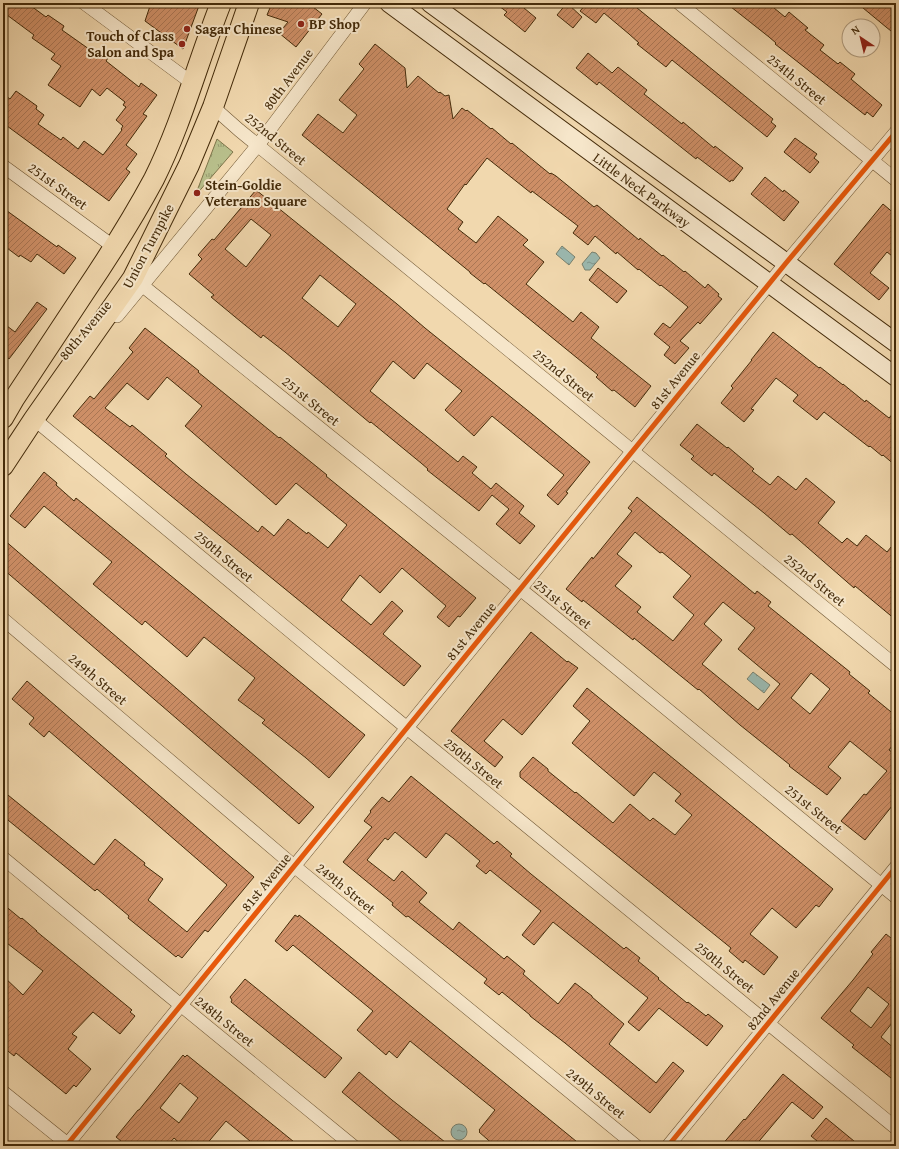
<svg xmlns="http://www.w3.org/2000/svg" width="899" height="1149" viewBox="0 0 899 1149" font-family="'Gentium Book Plus',serif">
  <defs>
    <pattern id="park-tufts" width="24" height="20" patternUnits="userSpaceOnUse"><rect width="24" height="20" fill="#b8bf8b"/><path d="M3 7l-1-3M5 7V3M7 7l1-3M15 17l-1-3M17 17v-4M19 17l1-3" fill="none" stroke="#979b70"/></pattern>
    <pattern id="water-ripples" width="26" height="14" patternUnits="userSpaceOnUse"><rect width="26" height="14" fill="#9bb9b0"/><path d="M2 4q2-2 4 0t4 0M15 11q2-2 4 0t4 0" fill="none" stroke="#80978d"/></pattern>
    <pattern id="building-hatch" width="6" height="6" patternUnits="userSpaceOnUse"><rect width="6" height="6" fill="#cf9068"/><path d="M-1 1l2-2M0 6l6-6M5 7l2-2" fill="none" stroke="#aa7654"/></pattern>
  </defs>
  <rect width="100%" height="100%" fill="#f1d8ae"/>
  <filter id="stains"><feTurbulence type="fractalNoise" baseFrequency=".005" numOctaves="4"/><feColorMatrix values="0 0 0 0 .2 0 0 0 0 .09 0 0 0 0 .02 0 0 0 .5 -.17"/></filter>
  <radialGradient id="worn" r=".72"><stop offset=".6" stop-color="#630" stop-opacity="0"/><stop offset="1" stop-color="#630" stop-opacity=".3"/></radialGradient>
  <polygon fill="url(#park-tufts)" stroke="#7e754a" points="217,139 233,152 195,196"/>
  <g fill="url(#water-ripples)" stroke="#78806e">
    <polygon points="562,246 575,257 569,265 556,254"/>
    <polygon points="592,252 596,253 600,258 590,270 585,270 582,264"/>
    <polygon points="753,672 770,685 764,693 747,679"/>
    <circle cx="459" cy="1132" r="8"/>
  </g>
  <g fill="url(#building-hatch)" stroke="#442b0a" fill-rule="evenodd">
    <polygon points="3,3 27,3 46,17 48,15 64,26 62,30 96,54 98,51 108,58 106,61 139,87 141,83 157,95 143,114 147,116 126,145 137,154 126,169 130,172 109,201 3,123 3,94 10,99 16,91 37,106 36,109 44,115 38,124 61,140 63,137 78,149 84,141 103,155 122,130 121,129 123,126 116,120 126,107 123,105 125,102 107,88 100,96 92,89 80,107 48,85 61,66 51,59 55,54 32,38 34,35 3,12"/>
    <polygon points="151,3 200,3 183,49 145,21"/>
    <polygon points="272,3 308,3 322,14 296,47 279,33 288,22 267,15"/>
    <polygon points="495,3 518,3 536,18 525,32 504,15 507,12"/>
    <polygon points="567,3 582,17 573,28 557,15"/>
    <polygon points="587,3 631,3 773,119 771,122 776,126 767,137 672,60 666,67 637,44 639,43 629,34 604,13 596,23 580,11"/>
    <polygon points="726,3 768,3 785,17 789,12 808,28 805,30 824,45 820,50 838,64 840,62 855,74 851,79 882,105 873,117 867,112 865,115 775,44 776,43 769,37"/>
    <polygon points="857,3 896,3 896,35 886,27"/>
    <polygon points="375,44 405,68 407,88 418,76 439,93 440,92 445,96 449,95 453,119 462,108 466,111 467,110 491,129 492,128 511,144 512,143 550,174 551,173 556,176 594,207 597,205 639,240 640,238 662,256 663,255 684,272 685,271 705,288 708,284 719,294 718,296 722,299 700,324 698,322 680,341 689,348 675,364 664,355 670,347 654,334 663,323 670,328 688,307 661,285 660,286 639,269 638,270 617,252 616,254 595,236 588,245 573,233 578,226 532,191 531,193 487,158 466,185 465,184 447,209 463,222 458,229 476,243 498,216 528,240 523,245 544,262 526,284 573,322 581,312 599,327 591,338 651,386 635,407 614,390 612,391 596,377 598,375 485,283 484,284 470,273 470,272 302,135 318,114 343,133 357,115 339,100 364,69 359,64"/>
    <polygon points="588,53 612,73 618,67 647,90 644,94 682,124 683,122 714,148 715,146 743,168 733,181 731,180 730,182 697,157 696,159 599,82 597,85 576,68"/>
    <polygon points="795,138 817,154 814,158 819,162 810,173 784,152"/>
    <polygon points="765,177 783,192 784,190 799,202 784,221 751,194"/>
    <path d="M256,190L397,304L425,328L532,414L590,462L566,492L568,493L558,505L547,495L564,475L492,416L474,436L445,410L462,391L427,363L414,379L393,361L370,391L458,462L463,456L477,467L472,473L491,489L496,483L524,506L519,513L535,526L520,544L496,524L509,509L492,495L479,511L427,470L428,469L421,463L371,422L370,423L285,352L263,335L261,338L240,321L211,297L214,295L189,274L202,259L198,255L212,239L214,240ZM251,219L271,235L246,267L225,249ZM320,275L356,304L338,327L302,298Z"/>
    <polygon points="883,204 896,215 896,259 887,252 870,273 889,288 879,300 834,264"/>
    <polygon points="3,208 57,247 58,245 76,258 64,274 37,254 31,262 20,255 19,257 3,245"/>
    <polygon points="598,268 627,291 617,303 589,280"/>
    <polygon points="37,302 47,309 9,359 3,354 3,323 15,332"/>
    <path d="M145,328L199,371L198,372L279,438L280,437L327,475L326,476L476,598L460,617L458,616L449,627L437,617L446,606L402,568L380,593L360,575L341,600L371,625L392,601L403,611L383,634L421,666L404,686L73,416L90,396L94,399L133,352L129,348ZM167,377L202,406L185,426L276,505L296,483L347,525L328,548L308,532L307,534L288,519L274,536L262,526L258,532L186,474L165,456L167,454L132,425L130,427L105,408L127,383L148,400Z"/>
    <polygon points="773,332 819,368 820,367 843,385 843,384 865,402 866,400 889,418 896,410 896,466 883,455 882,456 870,446 869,447 824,412 817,420 793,401 798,395 776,378 751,409 754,410 744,422 721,403 733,388 731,386 752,360 751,360"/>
    <polygon points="697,424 727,448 728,447 754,469 752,471 770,485 778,476 796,490 806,478 835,502 818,523 842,543 847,538 857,546 866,535 887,552 896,541 896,620 855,586 854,588 792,534 790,535 764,513 714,473 712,476 691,459 694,456 680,445"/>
    <polygon points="44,472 57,483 56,485 74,501 76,498 365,735 329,778 306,758 262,723 265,720 238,700 255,678 249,673 204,637 187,657 145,621 142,625 93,584 112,562 44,506 25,528 10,516"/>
    <path d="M637,497L755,594L757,591L771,602L768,606L850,672L849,674L870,691L868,693L896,716V741L889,750L896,755V801L865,840L841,821L864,794L866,795L887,771L850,741L828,767L841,778L827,795L789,766L790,765L740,725L699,689L698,690L634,638L633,640L583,600L582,602L566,589L592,557L593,559L632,511L628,508ZM635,532L660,553L662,552L691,576L673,597L694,615L673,641L637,612L641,607L615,586L632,566L617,554ZM723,602L755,628L738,649L780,684L758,710L702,664L722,640L704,624ZM811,673L830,689L810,714L791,698Z"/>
    <polygon points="3,539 314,807 299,824 3,569"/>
    <polygon points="531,632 567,662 568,661 578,668 522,735 503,719 484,741 503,757 495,767 451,731"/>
    <polygon points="27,681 254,877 208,932 205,930 182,958 178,955 176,957 128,918 129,916 97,889 95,891 3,816 3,791 94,865 115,839 145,863 144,865 163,879 148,900 187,932 227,885 49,731 44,737 29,724 34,718 12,699"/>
    <polygon points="587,688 833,889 819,907 816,905 796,928 772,908 750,934 778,957 764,975 745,960 743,963 729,951 731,948 520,777 520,772 533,757 548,769 548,771 575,793 576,792 613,823 630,804 650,821 653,818 675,835 692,815 675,801 681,794 654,772 634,796 572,743 590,721 573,706"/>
    <polygon points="411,776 494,844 497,841 512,854 510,856 531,874 624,949 626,947 640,958 638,961 659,978 658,979 687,1003 688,1002 706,1016 708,1014 723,1026 707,1046 659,1008 639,1031 628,1022 648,998 553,922 534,945 522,935 541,911 490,870 486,874 476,866 480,861 453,838 446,833 426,858 395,832 388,840 385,838 367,860 394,881 402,871 427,893 419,902 453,930 459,922 504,959 507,956 525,971 523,974 558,1004 575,983 592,996 592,997 624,1024 609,1044 656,1083 673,1062 684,1071 650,1113 565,1043 530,1016 530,1015 502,992 499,995 484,983 487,979 408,916 406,917 392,905 393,903 343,862 372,827 364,821 371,812 370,811 382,797 389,802"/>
    <polygon points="3,904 21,919 22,918 37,931 36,931 132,1010 130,1012 135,1016 120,1034 93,1012 72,1034 77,1037 68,1049 91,1069 76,1087 74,1085 66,1094 16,1053 14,1056 3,1047 3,976 23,995 43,971 3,940"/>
    <polygon points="295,915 298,917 299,915 319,931 582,1146 495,1146 479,1132 480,1131 479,1130 495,1110 410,1041 397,1058 389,1051 386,1055 357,1030 373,1011 293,945 287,951 275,941"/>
    <path d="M886,934L896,942V1018L881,1037L896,1050V1082L852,1047L854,1045L821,1018L853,980L873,954L871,952ZM868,987L889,1004L871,1028L850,1011Z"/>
    <polygon points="245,979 342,1058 325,1078 231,1002 232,1000 230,997"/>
    <path d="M183,1055L185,1057L187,1055L299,1146H256L226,1121L205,1146H183L174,1138L167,1146H127L116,1137L138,1110H139ZM180,1083L198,1098L179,1123L160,1108Z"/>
    <polygon points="359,1072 392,1100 450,1146 407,1146 378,1122 342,1092"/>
    <polygon points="783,1074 823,1107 813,1119 792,1102 755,1146 721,1146 744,1119 745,1120"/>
    <polygon points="826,1118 860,1146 823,1146 811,1136"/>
  </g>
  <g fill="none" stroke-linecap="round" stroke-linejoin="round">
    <g stroke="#6f5633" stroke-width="14">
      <g id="street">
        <polyline points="84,3 192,83"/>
        <polyline points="679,3 896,180"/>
        <polyline points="213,107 239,130 896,666"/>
        <polyline points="3,166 114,247"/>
        <polyline points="133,278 535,601 896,897"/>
        <polyline points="117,316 258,145 365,3"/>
        <polyline points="34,419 407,728 896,1128"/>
        <polyline points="3,619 294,866 636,1146"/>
        <polyline points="3,858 166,993 353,1146"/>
        <polyline points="3,1092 70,1146"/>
        <polyline points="66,1146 786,263 896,132"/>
        <polyline points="668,1146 896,867"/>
      </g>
    </g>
    <g stroke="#442b0a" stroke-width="20">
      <g id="secondary">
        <polyline points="389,3 896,377"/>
        <polyline points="430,3 896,343"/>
      </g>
    </g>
    <g stroke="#442b0a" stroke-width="22">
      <g id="primary">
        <path d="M3,418L14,399C37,364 61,328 84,293C109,256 133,218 154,179C182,123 198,61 221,3"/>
        <polyline points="3,466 34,419 133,278 189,165 213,107 249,3"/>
      </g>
    </g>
    <use href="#street" stroke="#f6e6ca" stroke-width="13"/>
    <use href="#secondary" stroke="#f6e6ca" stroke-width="18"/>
    <use href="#primary" stroke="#f1d8ae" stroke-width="20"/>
    <g stroke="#f6e6ca" stroke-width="8">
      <g id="cycleway">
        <polyline points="66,1146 786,263 896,132"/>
        <polyline points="668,1146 896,867"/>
      </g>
    </g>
    <use href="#cycleway" stroke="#e8590c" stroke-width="5"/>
  </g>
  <g fill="#8f2418" stroke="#f6e6ca" stroke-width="1.5">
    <circle cx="301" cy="24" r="4"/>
    <circle cx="187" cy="29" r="4"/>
    <circle cx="182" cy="44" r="4"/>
    <circle cx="197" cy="193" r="4"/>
  </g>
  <g text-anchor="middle" stroke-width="4" stroke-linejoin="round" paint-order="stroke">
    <g font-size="14" font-weight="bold" fill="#442b0a" stroke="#f6e6ca" text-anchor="start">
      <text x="309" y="29">BP Shop</text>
      <text x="195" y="34">Sagar Chinese</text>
      <text x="174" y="41" text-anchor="end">Touch of Class<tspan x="174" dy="16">Salon and Spa</tspan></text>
      <text x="205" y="190">Stein-Goldie<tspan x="205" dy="16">Veterans Square</tspan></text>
    </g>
    <g font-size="14" fill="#442b0a" stroke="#f6e6ca">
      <text transform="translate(288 79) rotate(-53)" y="5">80th Avenue</text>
      <text transform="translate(797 79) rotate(39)" y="5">254th Street</text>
      <text transform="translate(276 139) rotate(39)" y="5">252nd Street</text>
      <text transform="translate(58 186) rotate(36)" y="5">251st Street</text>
      <text transform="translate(642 190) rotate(36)" y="5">Little Neck Parkway</text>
      <text transform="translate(148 246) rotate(-62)" y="5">Union Turnpike</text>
      <text transform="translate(85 330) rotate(-50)" y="5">80th Avenue</text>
      <text transform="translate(564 375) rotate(39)" y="5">252nd Street</text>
      <text transform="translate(675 380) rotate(-51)" y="5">81st Avenue</text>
      <text transform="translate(311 401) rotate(39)" y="5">251st Street</text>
      <text transform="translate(224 556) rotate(40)" y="5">250th Street</text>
      <text transform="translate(815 580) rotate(39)" y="5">252nd Street</text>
      <text transform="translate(563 604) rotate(39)" y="5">251st Street</text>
      <text transform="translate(471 631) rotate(-51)" y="5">81st Avenue</text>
      <text transform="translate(98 679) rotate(40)" y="5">249th Street</text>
      <text transform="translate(474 763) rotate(39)" y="5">250th Street</text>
      <text transform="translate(814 809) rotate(39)" y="5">251st Street</text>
      <text transform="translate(266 882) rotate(-51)" y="5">81st Avenue</text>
      <text transform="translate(346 888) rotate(39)" y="5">249th Street</text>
      <text transform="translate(725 967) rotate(39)" y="5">250th Street</text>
      <text transform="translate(773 999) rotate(-51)" y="5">82nd Avenue</text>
      <text transform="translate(225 1021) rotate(39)" y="5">248th Street</text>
      <text transform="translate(596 1093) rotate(39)" y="5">249th Street</text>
    </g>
  </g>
  <rect width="899" height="1149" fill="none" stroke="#f1d8ae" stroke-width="16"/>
  <rect x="4" y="4" width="891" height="1141" fill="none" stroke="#442b0a" stroke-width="2"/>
  <rect x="8" y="8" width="883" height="1133" fill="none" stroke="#442b0a"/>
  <g transform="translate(861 38) rotate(325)"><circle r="19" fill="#f6e6ca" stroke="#af9b7d"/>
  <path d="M0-3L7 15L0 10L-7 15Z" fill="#8f2418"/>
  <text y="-6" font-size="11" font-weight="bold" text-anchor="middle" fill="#442b0a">N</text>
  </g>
  <rect width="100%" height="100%" filter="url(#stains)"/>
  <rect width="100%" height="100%" fill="url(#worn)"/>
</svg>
